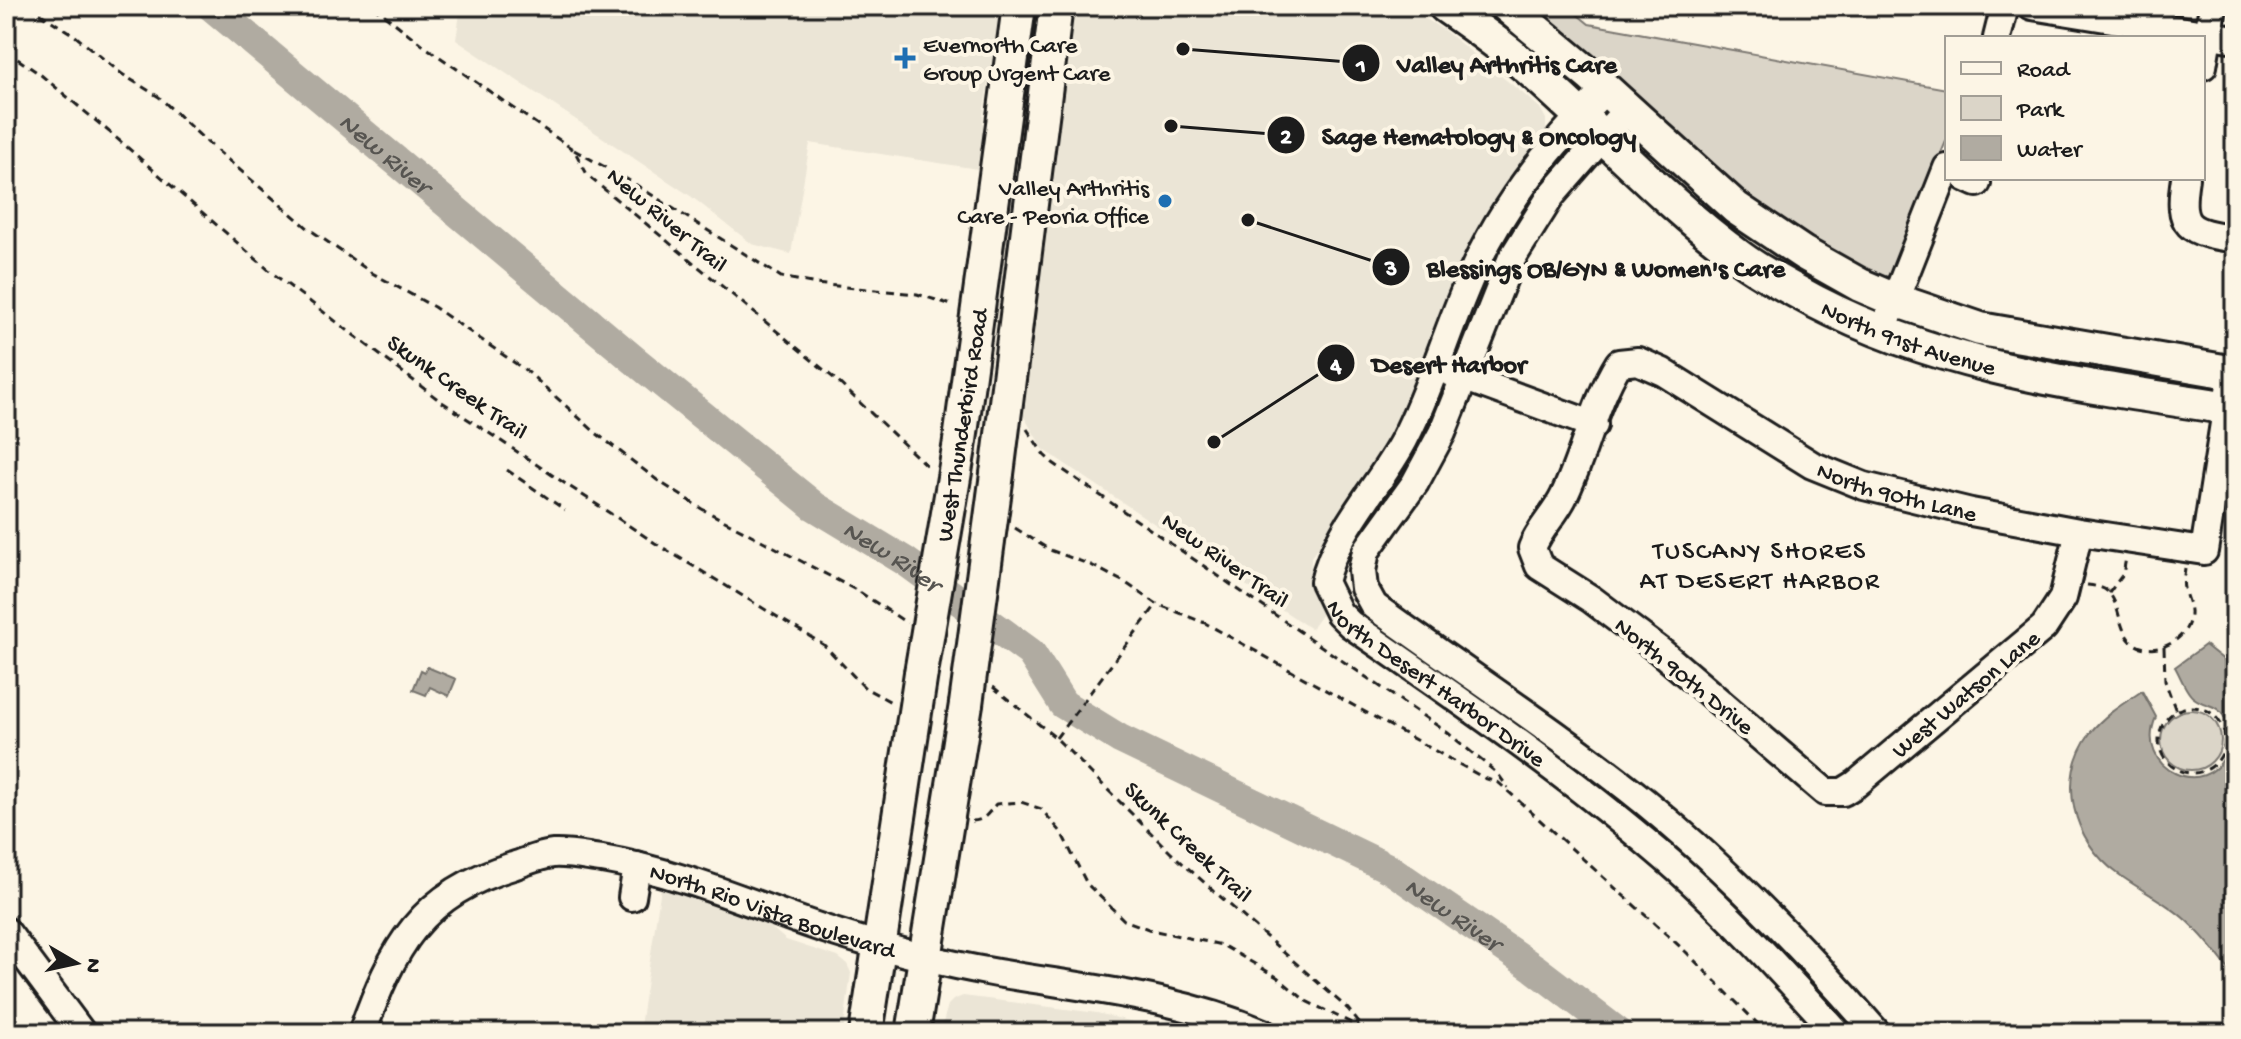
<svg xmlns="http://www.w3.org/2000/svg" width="2241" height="1039" viewBox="0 0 2241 1039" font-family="'Gochi Hand',sans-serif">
  <rect width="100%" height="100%" fill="#fcf5e5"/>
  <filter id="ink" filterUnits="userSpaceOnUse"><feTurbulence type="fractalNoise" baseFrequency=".0125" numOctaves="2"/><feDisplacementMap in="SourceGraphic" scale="16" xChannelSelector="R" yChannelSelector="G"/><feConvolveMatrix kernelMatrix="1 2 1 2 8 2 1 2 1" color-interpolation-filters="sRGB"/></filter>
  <g filter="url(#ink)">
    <g fill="#ebe5d6">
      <polygon points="461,6 1006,6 1001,42 989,78 983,116 984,170 810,143 791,254 752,244 692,197 456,40"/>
      <polygon points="1075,6 1397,6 1412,10 1445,31 1521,92 1540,108 1546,119 1546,137 1503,190 1473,238 1452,282 1414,377 1416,385 1395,433 1362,487 1311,557 1310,583 1324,611 1311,629 1043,449 1020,410 1042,262"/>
      <polygon points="661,887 754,913 786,940 838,957 847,964 851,973 843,1033 639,1033"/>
      <polygon points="963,996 1097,1013 1178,1033 940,1033 948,1005 953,1000"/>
    </g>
    <g fill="#dbd5c8" stroke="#7c7872" stroke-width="2">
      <polygon points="1531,6 1567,6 1589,24 1947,89 1947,139 1892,271 1887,277 1879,277 1801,238 1759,207"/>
      <circle cx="2191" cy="740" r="30"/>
    </g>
    <g fill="#b0aba1" stroke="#75726c" stroke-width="2">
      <path d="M2205,645L2224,660L2235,662V978C2222,960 2208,941 2192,926C2171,904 2141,891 2117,873C2073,841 2056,779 2090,733C2104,715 2124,703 2142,691L2156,717C2133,771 2207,801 2226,753C2230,743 2231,733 2227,723C2219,702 2207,708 2194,698C2186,693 2180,675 2175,667Z"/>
      <polygon points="427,667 456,679 449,696 430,687 426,695 413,690 421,670 425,672"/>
    </g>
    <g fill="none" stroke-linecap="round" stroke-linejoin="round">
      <path stroke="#b0aba1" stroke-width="30" id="s1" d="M211,6L633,359L814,506L905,561L1031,653L1063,704L1120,739L1390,869L1534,968L1619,1033"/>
      <g stroke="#1c1c1c" stroke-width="32">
        <g id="minor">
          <polyline points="2032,6 2235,39"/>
          <polyline points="1997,38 2005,6"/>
          <polyline points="2203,66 2213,6"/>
          <path id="s2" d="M1605,90C1554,141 1506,199 1476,265C1449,322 1433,384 1404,440C1379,487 1336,529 1324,582L1339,613L1350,624C1455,697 1561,769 1658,852C1721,905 1781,971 1837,1033"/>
          <path d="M1627,109L1551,196L1511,260L1442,433L1415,483L1366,551L1362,571L1364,588L1374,606C1464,672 1558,732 1645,802C1730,872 1805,950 1877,1033"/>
          <polyline points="1966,178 1977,183"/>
          <path d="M2185,178C2177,229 2188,231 2235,239"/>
          <polyline points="1882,333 1947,168"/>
          <polyline points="1447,371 1594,425"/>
          <path id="s3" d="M2079,532L2063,598L2044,627L1856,784L1843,792H1825L1660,651L1591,599L1539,566L1532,548C1539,529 1555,515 1564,496C1585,453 1594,403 1619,363L1638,361L1663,372L1812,465L1864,486L1971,512L2079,532L2204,551L2232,372"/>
          <polyline points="632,897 637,866"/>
          <polyline points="6,931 82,1033"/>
          <path id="s4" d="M362,1033C392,948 421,893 513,866C525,862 540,855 553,854C569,853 586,857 602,859C668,870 730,895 793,918C836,934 882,947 926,958C1040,987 1152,986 1263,1033"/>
        </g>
      </g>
      <g stroke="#1c1c1c" stroke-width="38">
        <g id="major">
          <path id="s5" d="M1445,6C1477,28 1508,50 1537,76C1605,136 1667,204 1741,258C1764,275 1789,287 1814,301C1951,372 2086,385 2235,409"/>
          <polyline points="1507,6 1591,76 1736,208 1803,253 1860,285 1895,300 1980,329 2235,373"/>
          <polyline points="959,448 1019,6"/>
          <polyline points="997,474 1056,6"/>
          <polyline points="866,1033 921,673"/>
          <polyline points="913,1033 966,704"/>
        </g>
      </g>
      <g stroke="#1c1c1c" stroke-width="3" stroke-dasharray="8 6" stroke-linecap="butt">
        <polyline points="28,6 74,35 122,74 159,97 207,142 309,229 372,273 434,307 528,372 596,433 657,480 702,509 858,591 907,623"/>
        <polyline points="373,6 424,46 574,150 588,176 835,379 930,469"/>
        <polyline points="6,51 41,75 113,135 271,272 439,400 655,543 824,645 865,688 893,703"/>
        <polyline points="574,150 630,181 781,277 816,284 917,294 955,306"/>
        <polyline points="1027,429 1044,455 1053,463 1448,733 1498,774 1508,788"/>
        <polyline points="507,470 565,510"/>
        <polyline points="1015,528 1050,550 1091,565 1126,583 1157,604 1205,623 1484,778 1499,783 1686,952 1767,1033"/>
        <path d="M2087,585C2095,586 2104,587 2109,593C2121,607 2118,631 2133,643C2154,658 2188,641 2190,616C2191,607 2187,600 2185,592C2182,584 2184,576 2185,568"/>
        <polyline points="2109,593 2123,574 2126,558"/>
        <polyline points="2164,647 2165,681 2176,711"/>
        <polyline points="993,687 1056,738 1171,853 1348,1009 1363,1028"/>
        <circle cx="2192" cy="740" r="33"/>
        <polyline points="1056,738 1157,604"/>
        <path d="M972,821C985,821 988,813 996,804L1021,802L1041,809L1061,832L1087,884L1124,920L1151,930L1222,945L1277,977L1306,1001L1372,1033"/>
      </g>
      <use href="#minor" stroke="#fcf5e5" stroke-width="26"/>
      <use href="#major" stroke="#fcf5e5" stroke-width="32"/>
      <g stroke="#1c1c1c" stroke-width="38" stroke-linecap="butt">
        <g id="major-bridge">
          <polyline points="921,673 959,448"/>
          <polyline points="966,704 997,474"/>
        </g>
      </g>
      <use href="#major-bridge" stroke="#fcf5e5" stroke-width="32"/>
    </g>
  </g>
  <g fill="#1f6fb2" stroke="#fcf5e5" stroke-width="3">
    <path d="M901 46h8v8h8v8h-8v8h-8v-8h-8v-8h8z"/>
    <circle cx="1165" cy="201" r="8"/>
  </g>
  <g text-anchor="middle" stroke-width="8" stroke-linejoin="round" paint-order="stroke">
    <g font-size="24" fill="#1c1c1c" stroke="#fcf5e5" text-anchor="start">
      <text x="923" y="52">Evernorth Care<tspan x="923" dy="28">Group Urgent Care</tspan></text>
      <text x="1149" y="195" text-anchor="end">Valley Arthritis<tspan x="1149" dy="28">Care - Peoria Office</tspan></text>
    </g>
    <g font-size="24" fill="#1c1c1c" stroke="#fcf5e5">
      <text transform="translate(668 219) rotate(40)" y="8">New River Trail</text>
      <text dy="8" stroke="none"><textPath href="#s5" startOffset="576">North 91st Avenue</textPath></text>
      <text transform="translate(458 386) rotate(35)" y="8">Skunk Creek Trail</text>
      <text transform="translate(961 425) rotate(-81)" y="8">West Thunderbird Road</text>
      <text dy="8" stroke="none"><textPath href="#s3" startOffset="1282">North 90th Lane</textPath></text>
      <text transform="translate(1226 559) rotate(35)" y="8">New River Trail</text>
      <text transform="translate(1685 675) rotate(39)" y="8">North 90th Drive</text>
      <text dy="8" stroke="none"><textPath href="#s2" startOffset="726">North Desert Harbor Drive</textPath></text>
      <text transform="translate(1965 693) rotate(-40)" y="8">West Watson Lane</text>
      <text transform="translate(1189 841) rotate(43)" y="8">Skunk Creek Trail</text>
      <text dy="8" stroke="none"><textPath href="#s4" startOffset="506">North Rio Vista Boulevard</textPath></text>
    </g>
    <g font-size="26" font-style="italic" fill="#575551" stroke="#fcf5e5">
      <text dy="9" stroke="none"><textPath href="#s1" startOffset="228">New River</textPath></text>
      <text dy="9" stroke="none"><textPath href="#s1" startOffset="876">New River</textPath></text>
      <text dy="9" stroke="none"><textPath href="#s1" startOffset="1550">New River</textPath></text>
    </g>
    <g font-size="26" letter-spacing="2" fill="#1c1c1c" stroke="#fcf5e5">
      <text x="1760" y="558">TUSCANY SHORES<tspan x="1760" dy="30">AT DESERT HARBOR</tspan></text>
    </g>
  </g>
  <path fill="none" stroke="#1c1c1c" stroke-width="3" d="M1183 49L1361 63M1171 126L1286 135M1248 220L1391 267M1214 442L1336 363"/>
  <g fill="#1c1c1c" stroke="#fcf5e5" stroke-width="3">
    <circle cx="1183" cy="49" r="8"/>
    <circle cx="1171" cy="126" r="8"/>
    <circle cx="1248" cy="220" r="8"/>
    <circle cx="1214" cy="442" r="8"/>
    <circle cx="1361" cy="63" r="20"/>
    <circle cx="1286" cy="135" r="20"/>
    <circle cx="1391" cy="267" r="20"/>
    <circle cx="1336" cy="363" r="20"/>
  </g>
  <g font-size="24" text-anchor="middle" font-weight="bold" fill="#fff">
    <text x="1361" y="72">1</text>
    <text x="1286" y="143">2</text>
    <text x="1391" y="275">3</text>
    <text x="1336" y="372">4</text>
  </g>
  <g font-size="26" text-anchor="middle" font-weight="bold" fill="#1c1c1c" stroke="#fcf5e5" stroke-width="8" stroke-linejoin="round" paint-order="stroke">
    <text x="1507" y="72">Valley Arthritis Care</text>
    <text x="1479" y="144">Sage Hematology &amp; Oncology</text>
    <text x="1606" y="276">Blessings OB/GYN &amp; Women's Care</text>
    <text x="1449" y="372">Desert Harbor</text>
  </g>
  <rect width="2241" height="1039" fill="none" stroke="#fcf5e5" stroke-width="32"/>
  <rect x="16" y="16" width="2209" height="1007" fill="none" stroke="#1c1c1c" stroke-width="3" filter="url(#ink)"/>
  <rect x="1945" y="36" width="260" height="144" fill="#fcf5e5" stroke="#a29e95" stroke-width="2"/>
  <rect x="1961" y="62" width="40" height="12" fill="#fcf5e5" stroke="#a29e95" stroke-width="2"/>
  <text x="2017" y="76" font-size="24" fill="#1c1c1c">Road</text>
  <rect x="1961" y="96" width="40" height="24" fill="#dbd5c8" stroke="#a29e95" stroke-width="2"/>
  <text x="2017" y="116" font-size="24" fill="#1c1c1c">Park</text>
  <rect x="1961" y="136" width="40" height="24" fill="#b0aba1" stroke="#a29e95" stroke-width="2"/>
  <text x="2017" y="156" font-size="24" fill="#1c1c1c">Water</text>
  <g transform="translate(76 963) rotate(99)" stroke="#fcf5e5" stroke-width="6" paint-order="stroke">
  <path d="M0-6L14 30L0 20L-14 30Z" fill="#1c1c1c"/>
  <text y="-12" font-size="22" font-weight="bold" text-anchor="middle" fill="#1c1c1c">N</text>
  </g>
</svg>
